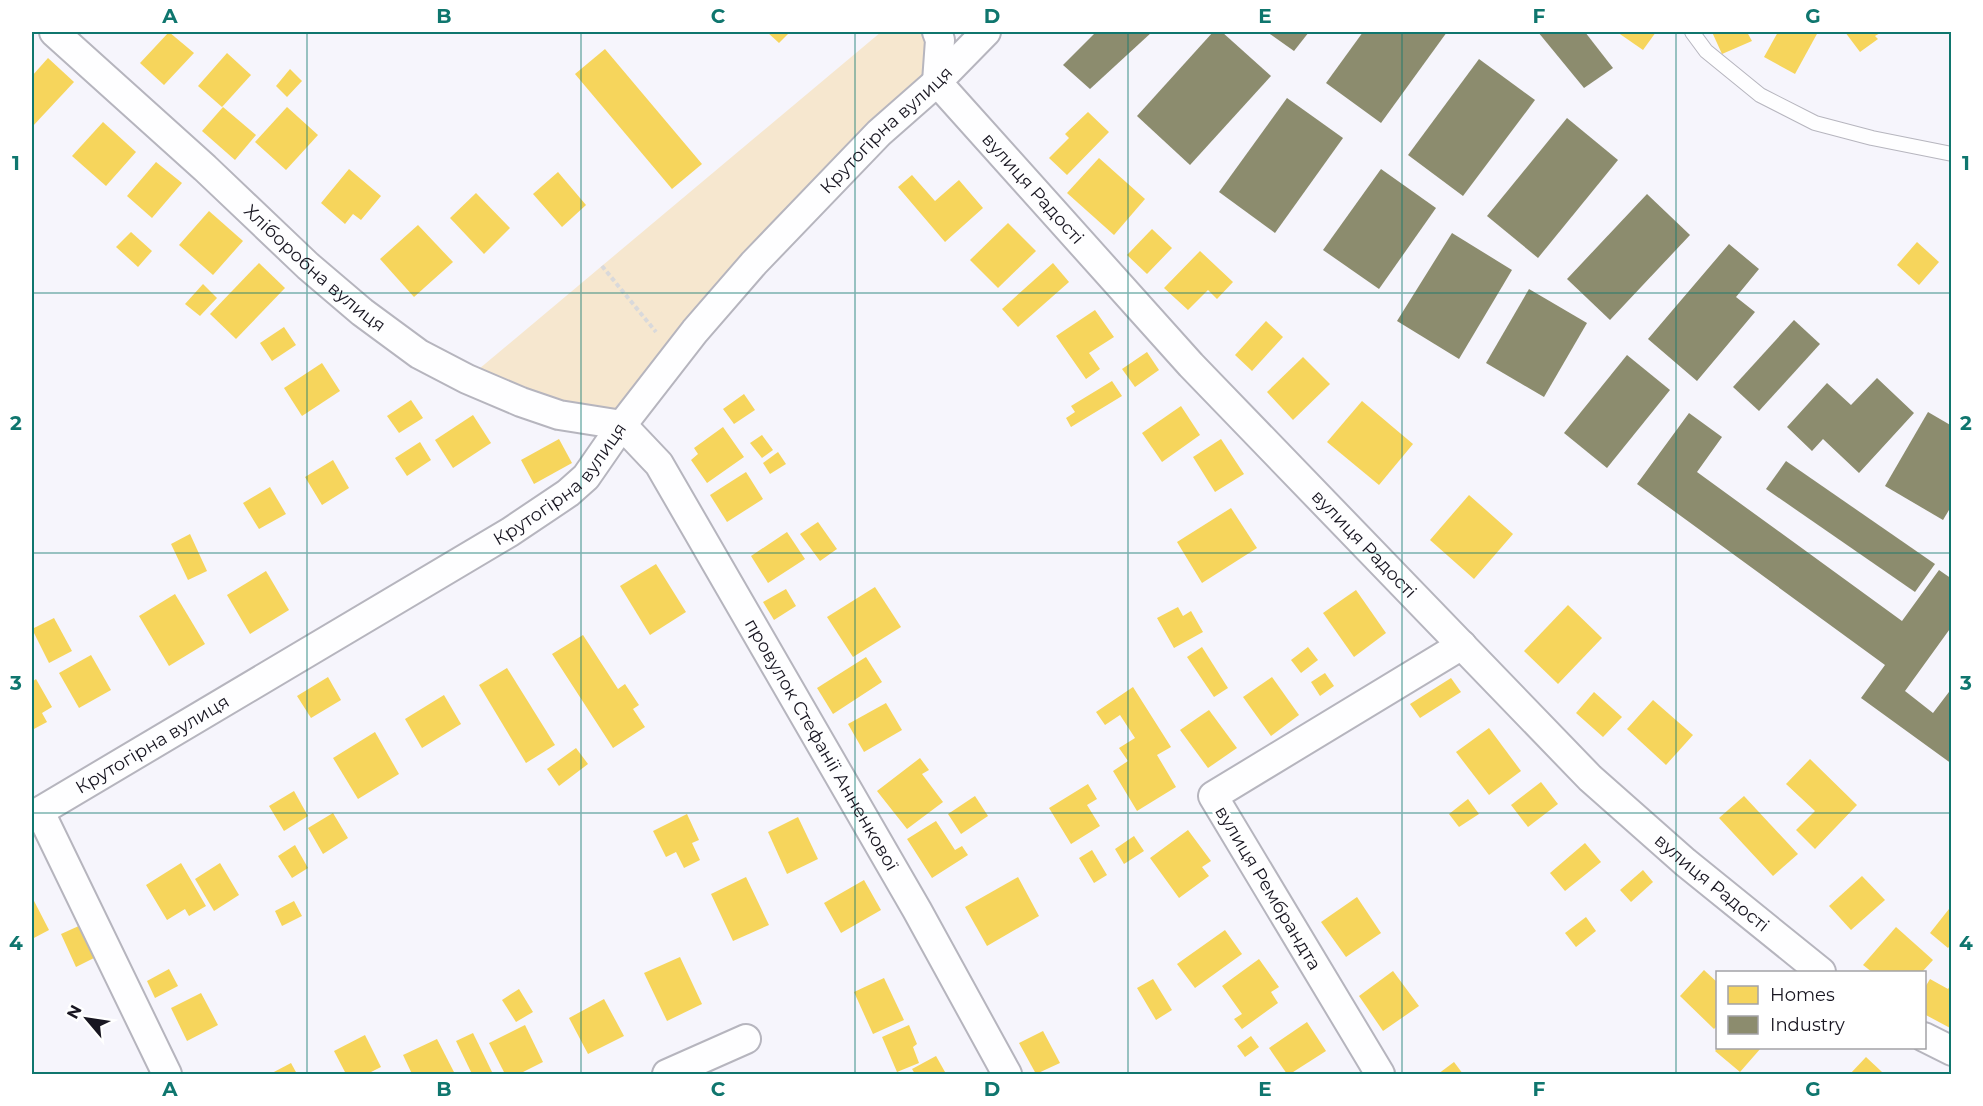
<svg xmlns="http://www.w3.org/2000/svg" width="1983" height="1106" viewBox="0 0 1983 1106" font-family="Montserrat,sans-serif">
  <rect width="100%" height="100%" fill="#f6f5fc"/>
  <polygon fill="#f6e7cf" points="881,32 937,32 937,82 622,425 467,379"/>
  <g fill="#f6d55c">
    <polygon points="169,32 194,53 164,85 140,63"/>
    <polygon points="767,32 790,32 779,43"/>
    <polygon points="1617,32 1656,32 1643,50"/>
    <polygon points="1712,32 1747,32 1752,41 1722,54"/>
    <polygon points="1778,32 1818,32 1795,74 1764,57"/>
    <polygon points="1845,32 1882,32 1875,36 1878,39 1860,52"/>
    <polygon points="605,49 702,164 672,189 575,74"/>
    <polygon points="227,53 251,75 222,107 198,86"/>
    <polygon points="48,58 74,82 32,127 32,76"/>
    <polygon points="290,69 302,81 287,97 276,86"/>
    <polygon points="223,107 256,135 235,160 202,131"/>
    <polygon points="287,107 318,135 286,170 255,142"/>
    <polygon points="1088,112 1109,132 1067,175 1049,158 1069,138 1065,134"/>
    <polygon points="103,122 136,152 106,186 72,156"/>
    <polygon points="1099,158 1145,199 1114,235 1067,193"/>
    <polygon points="156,162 182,183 152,218 127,196"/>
    <polygon points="349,169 381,196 361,220 353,214 345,224 321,203"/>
    <polygon points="558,172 586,205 562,227 533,194"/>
    <polygon points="912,175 935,201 959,180 983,208 945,242 898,187"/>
    <polygon points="476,193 510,228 484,254 450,218"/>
    <polygon points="209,211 243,241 213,275 179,245"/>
    <polygon points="1008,223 1036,251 998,288 970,260"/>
    <polygon points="418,225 453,262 414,297 380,259"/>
    <polygon points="1152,229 1172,248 1147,274 1127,255"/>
    <polygon points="131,232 152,251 138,267 116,247"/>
    <polygon points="1917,242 1939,262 1919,285 1897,265"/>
    <polygon points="1200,251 1233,282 1217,299 1208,290 1188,310 1164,288"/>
    <polygon points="259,263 285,288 236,339 210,314"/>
    <polygon points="1053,263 1069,282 1018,327 1002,309"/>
    <polygon points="203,284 217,298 200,316 185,304"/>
    <polygon points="1095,310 1114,337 1089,353 1100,369 1086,379 1056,336"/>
    <polygon points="1266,321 1283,337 1252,371 1235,355"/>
    <polygon points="284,327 296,345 272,361 260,343"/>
    <polygon points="1147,352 1159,370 1135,387 1122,369"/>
    <polygon points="1303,357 1330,384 1293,420 1267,392"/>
    <polygon points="322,363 340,391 302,416 284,388"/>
    <polygon points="1112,381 1122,396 1071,427 1066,418 1075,412 1071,406"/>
    <polygon points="744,394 755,410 734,424 723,409"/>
    <polygon points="411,400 423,418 399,433 387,416"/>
    <polygon points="1362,401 1413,444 1379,485 1327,442"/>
    <polygon points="1181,406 1200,435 1162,462 1142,433"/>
    <polygon points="473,415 491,443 453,468 435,440"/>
    <polygon points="723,427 744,457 707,483 691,460 698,454 694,448"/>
    <polygon points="762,435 773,450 762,458 750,443"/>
    <polygon points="559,439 572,463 534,484 521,460"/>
    <polygon points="1221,439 1244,474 1215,492 1193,457"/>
    <polygon points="420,442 431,460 407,476 395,458"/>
    <polygon points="778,452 786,464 770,474 763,463"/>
    <polygon points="333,460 349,488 322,505 305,477"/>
    <polygon points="746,472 763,499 727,522 710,495"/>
    <polygon points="270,487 286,514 259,529 243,503"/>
    <polygon points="1469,495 1513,534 1474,579 1430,540"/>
    <polygon points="1231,508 1257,548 1202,583 1177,542"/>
    <polygon points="818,522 837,549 820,561 800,534"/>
    <polygon points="787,532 805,559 768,583 751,556"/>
    <polygon points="190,534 207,571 188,580 171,544"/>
    <polygon points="656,564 686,612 650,635 620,586"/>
    <polygon points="266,571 289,610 250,634 227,595"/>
    <polygon points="875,587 901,627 853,657 827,617"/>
    <polygon points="786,589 796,606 774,620 763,602"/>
    <polygon points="1356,590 1386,633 1354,657 1323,613"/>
    <polygon points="175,594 205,644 169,666 139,616"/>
    <polygon points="1568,605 1602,638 1558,684 1524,651"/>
    <polygon points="1178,607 1183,616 1191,611 1203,632 1174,648 1157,618"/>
    <polygon points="54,618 72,651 49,663 32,629"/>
    <polygon points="583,635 618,689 625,684 639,705 633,709 645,727 613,748 552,654"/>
    <polygon points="1202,647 1228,688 1214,697 1187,657"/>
    <polygon points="1308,647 1318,660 1301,673 1291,660"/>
    <polygon points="91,655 111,690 79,708 59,673"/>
    <polygon points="866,657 882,682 833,714 817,688"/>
    <polygon points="507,668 555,745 526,763 479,685"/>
    <polygon points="1325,673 1334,686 1320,696 1311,682"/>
    <polygon points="328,677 341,700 311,718 297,696"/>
    <polygon points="1272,677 1299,715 1271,736 1243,697"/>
    <polygon points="1451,678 1461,692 1420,718 1410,704"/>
    <polygon points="36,679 52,707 42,713 47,722 32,730 32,682"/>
    <polygon points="1133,687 1171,747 1157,755 1176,787 1137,811 1113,771 1128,761 1119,748 1135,738 1120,715 1105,725 1096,712"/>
    <polygon points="1594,692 1622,717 1603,737 1576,713"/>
    <polygon points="444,695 461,724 422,748 405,719"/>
    <polygon points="1653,700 1693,735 1666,765 1627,729"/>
    <polygon points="886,703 902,730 864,752 848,724"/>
    <polygon points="1209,710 1237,748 1208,768 1180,730"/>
    <polygon points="1489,728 1521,771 1489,795 1456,752"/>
    <polygon points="375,732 399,774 358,799 333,758"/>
    <polygon points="576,748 588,764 559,786 547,769"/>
    <polygon points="920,758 929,770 922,774 943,802 907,829 877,791"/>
    <polygon points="1810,759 1857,805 1815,849 1796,830 1815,811 1786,784"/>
    <polygon points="1541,782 1558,804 1528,827 1511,805"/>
    <polygon points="1088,784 1097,799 1087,805 1100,826 1071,844 1049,808"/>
    <polygon points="294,791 308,816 284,831 269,806"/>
    <polygon points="975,796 988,816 961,834 948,814"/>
    <polygon points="1744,796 1798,854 1773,876 1719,818"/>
    <polygon points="1468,799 1479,814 1459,827 1449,814"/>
    <polygon points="333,813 348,838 323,854 308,828"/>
    <polygon points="687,814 699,840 692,843 700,860 684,868 676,852 666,857 653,831"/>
    <polygon points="798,817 818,859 787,874 768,832"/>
    <polygon points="936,821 955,850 962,846 968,855 932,878 907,839"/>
    <polygon points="1188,830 1211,861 1202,867 1209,876 1179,898 1150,858"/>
    <polygon points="1134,836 1144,851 1124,864 1115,849"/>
    <polygon points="1585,843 1601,862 1565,891 1550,873"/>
    <polygon points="295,845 308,868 292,878 278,856"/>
    <polygon points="1092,850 1107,875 1094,883 1079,858"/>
    <polygon points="181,863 206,906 189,916 185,909 167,920 146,885"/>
    <polygon points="220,863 239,895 214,911 195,879"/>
    <polygon points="1643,870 1653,882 1631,902 1620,890"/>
    <polygon points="1862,876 1885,900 1851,930 1829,906"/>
    <polygon points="746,877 769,925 733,941 711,894"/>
    <polygon points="1018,877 1039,916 987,946 965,907"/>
    <polygon points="864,880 881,910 841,933 824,903"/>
    <polygon points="32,897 49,930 32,939"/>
    <polygon points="1357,897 1381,933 1346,957 1321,922"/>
    <polygon points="294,901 302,916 282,926 275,911"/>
    <polygon points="1949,909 1952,911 1952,943 1948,948 1930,933"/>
    <polygon points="1586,917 1596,931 1576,947 1565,933"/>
    <polygon points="81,925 96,957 76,967 61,934"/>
    <polygon points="1896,927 1933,960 1922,972 1872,972 1863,965"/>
    <polygon points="1225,930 1242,954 1195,988 1177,964"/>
    <polygon points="680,957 702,1004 667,1021 644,973"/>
    <polygon points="1259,959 1279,987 1271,992 1278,1003 1242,1029 1234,1019 1242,1014 1222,986"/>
    <polygon points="169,969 178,986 155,998 147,981"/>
    <polygon points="1704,970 1718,983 1718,1025 1714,1029 1680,996"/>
    <polygon points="1393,971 1419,1006 1383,1031 1359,996"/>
    <polygon points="884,978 904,1020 873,1034 854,992"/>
    <polygon points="1153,979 1172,1010 1156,1020 1137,988"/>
    <polygon points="1930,979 1948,989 1952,983 1952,1029 1924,1014 1924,989"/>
    <polygon points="519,989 533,1012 516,1022 502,1000"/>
    <polygon points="201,993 218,1025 187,1041 171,1008"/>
    <polygon points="604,999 624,1036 588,1054 569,1018"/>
    <polygon points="1307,1022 1326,1051 1290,1074 1287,1074 1269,1048"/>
    <polygon points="525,1025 543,1062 519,1074 505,1074 489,1043"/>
    <polygon points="909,1025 917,1044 913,1047 919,1063 897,1072 882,1037"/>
    <polygon points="1043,1031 1060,1063 1036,1074 1019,1043"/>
    <polygon points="473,1033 493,1074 472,1074 456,1041"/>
    <polygon points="365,1035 381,1067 367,1074 346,1074 334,1051"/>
    <polygon points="1251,1036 1259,1047 1245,1057 1237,1046"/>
    <polygon points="437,1039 455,1074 412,1074 403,1055"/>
    <polygon points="1718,1048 1761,1048 1740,1072 1715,1051"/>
    <polygon points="936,1056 945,1072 940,1074 915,1074 912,1069"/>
    <polygon points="1866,1057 1882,1072 1879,1074 1850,1074"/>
    <polygon points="1454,1062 1463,1074 1438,1074"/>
    <polygon points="291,1063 297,1074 273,1074 272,1073"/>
  </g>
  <g fill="#8c8c6e">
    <polygon points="1096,32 1152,32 1090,89 1063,65"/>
    <polygon points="1213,32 1222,32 1271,76 1190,165 1137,116"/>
    <polygon points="1267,32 1309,32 1294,51"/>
    <polygon points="1363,32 1447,32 1381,123 1326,83"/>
    <polygon points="1538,32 1585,32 1613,68 1584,88"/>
    <polygon points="1479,59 1535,100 1463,196 1408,155"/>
    <polygon points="1287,98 1343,138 1275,233 1219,192"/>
    <polygon points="1567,118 1618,160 1538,258 1487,216"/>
    <polygon points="1381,169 1436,208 1379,289 1323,250"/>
    <polygon points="1647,194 1690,235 1610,320 1567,279"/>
    <polygon points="1452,233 1512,270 1459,359 1397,321"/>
    <polygon points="1729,244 1759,269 1736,297 1755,312 1697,381 1648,339"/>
    <polygon points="1529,289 1587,323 1544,397 1486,363"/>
    <polygon points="1794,320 1820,344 1759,411 1733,387"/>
    <polygon points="1627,355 1670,390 1607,468 1564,433"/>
    <polygon points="1877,378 1914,413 1859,473 1823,439 1812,451 1787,427 1827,383 1851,405"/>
    <polygon points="1928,412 1952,426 1952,505 1943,520 1885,486"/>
    <polygon points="1689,413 1722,437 1697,472 1902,621 1939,570 1952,579 1952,626 1905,691 1933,713 1952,688 1952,764 1861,698 1885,665 1637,484"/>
    <polygon points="1786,461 1935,564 1915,592 1766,489"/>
  </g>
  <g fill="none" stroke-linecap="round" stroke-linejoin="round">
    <g stroke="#b6b5be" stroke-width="16">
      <polyline id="lane" points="1692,32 1706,51 1760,95 1815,123 1872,138 1952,154"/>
    </g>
    <g stroke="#b6b5be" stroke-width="32">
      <g id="street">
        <path id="s1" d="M54,32L205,168L308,266L362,312L419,354L467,379L521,402L559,415L622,425L659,464L917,910L1007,1074"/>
        <path id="s2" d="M937,32L940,40L937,82L1191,365L1590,778L1685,862L1821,972"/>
        <polyline points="40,812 167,1074"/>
        <path id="s3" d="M32,816L510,532L568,493L586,477L622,425L695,331L754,263L879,133L937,82L986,32"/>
        <polyline points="1924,1037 1952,1051"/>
        <polyline points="667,1074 746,1039"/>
        <polyline points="1380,1074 1213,796 1462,645"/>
      </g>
    </g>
    <polyline stroke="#d9d9db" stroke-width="4" stroke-dasharray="4.5 3" stroke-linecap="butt" points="602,266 656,332"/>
    <use href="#lane" stroke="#fefeff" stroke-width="14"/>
    <use href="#street" stroke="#fefeff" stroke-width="28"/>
  </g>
  <path fill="none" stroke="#0f766e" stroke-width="1.5" stroke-opacity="0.55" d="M307,32V1074M581,32V1074M855,32V1074M1128,32V1074M1402,32V1074M1676,32V1074M32,293H1952M32,553H1952M32,813H1952"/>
  <g text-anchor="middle" stroke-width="6" stroke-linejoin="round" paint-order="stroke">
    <g font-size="18" fill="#181621" stroke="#fff">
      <text dy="6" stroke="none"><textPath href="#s3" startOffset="1110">Крутогірна вулиця</textPath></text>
      <text dy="6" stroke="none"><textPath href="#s2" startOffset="194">вулиця Радості</textPath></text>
      <text dy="6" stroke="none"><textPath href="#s1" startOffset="352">Хліборобна вулиця</textPath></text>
      <text dy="6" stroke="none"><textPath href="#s3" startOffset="626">Крутогірна вулиця</textPath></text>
      <text dy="6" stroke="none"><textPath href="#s2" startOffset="680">вулиця Радості</textPath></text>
      <text dy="6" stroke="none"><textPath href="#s3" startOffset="140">Крутогірна вулиця</textPath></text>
      <text dy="6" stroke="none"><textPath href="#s1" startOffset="1082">провулок Стефанії Анненкової</textPath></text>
      <text dy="6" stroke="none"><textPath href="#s2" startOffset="1166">вулиця Радості</textPath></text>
      <text transform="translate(1268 888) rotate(59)" y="6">вулиця Рембрандта</text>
    </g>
  </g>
  <rect width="1983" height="1106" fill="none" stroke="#ffffff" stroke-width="66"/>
  <rect x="1716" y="971" width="210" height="78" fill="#ffffff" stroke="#a3a2a6" stroke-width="1.5"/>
  <rect x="1728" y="986" width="30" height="18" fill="#f6d55c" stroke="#a3a2a6" stroke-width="1.5"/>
  <text x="1770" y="1001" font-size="18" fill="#181621">Homes</text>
  <rect x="1728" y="1016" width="30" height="18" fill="#8c8c6e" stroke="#a3a2a6" stroke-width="1.5"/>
  <text x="1770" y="1031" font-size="18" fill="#181621">Industry</text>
  <g transform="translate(87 1019) rotate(299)" stroke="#ffffff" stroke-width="4.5" paint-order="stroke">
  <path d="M0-4.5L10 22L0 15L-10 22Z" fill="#181621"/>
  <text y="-9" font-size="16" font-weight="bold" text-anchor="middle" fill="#181621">N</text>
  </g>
  <rect x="33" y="33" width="1917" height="1040" fill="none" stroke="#0f766e" stroke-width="2"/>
  <g font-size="20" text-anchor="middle" font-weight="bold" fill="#0f766e">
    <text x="170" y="23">A</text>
    <text x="444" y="23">B</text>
    <text x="718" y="23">C</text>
    <text x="992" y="23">D</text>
    <text x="1265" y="23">E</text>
    <text x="1539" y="23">F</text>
    <text x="1813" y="23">G</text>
    <text x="16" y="170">1</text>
    <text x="1966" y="170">1</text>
    <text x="16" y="430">2</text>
    <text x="1966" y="430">2</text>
    <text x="16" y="690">3</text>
    <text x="1966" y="690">3</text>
    <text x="16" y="950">4</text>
    <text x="1966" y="950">4</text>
    <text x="170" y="1096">A</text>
    <text x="444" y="1096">B</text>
    <text x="718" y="1096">C</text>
    <text x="992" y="1096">D</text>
    <text x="1265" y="1096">E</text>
    <text x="1539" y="1096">F</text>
    <text x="1813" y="1096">G</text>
  </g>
</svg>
